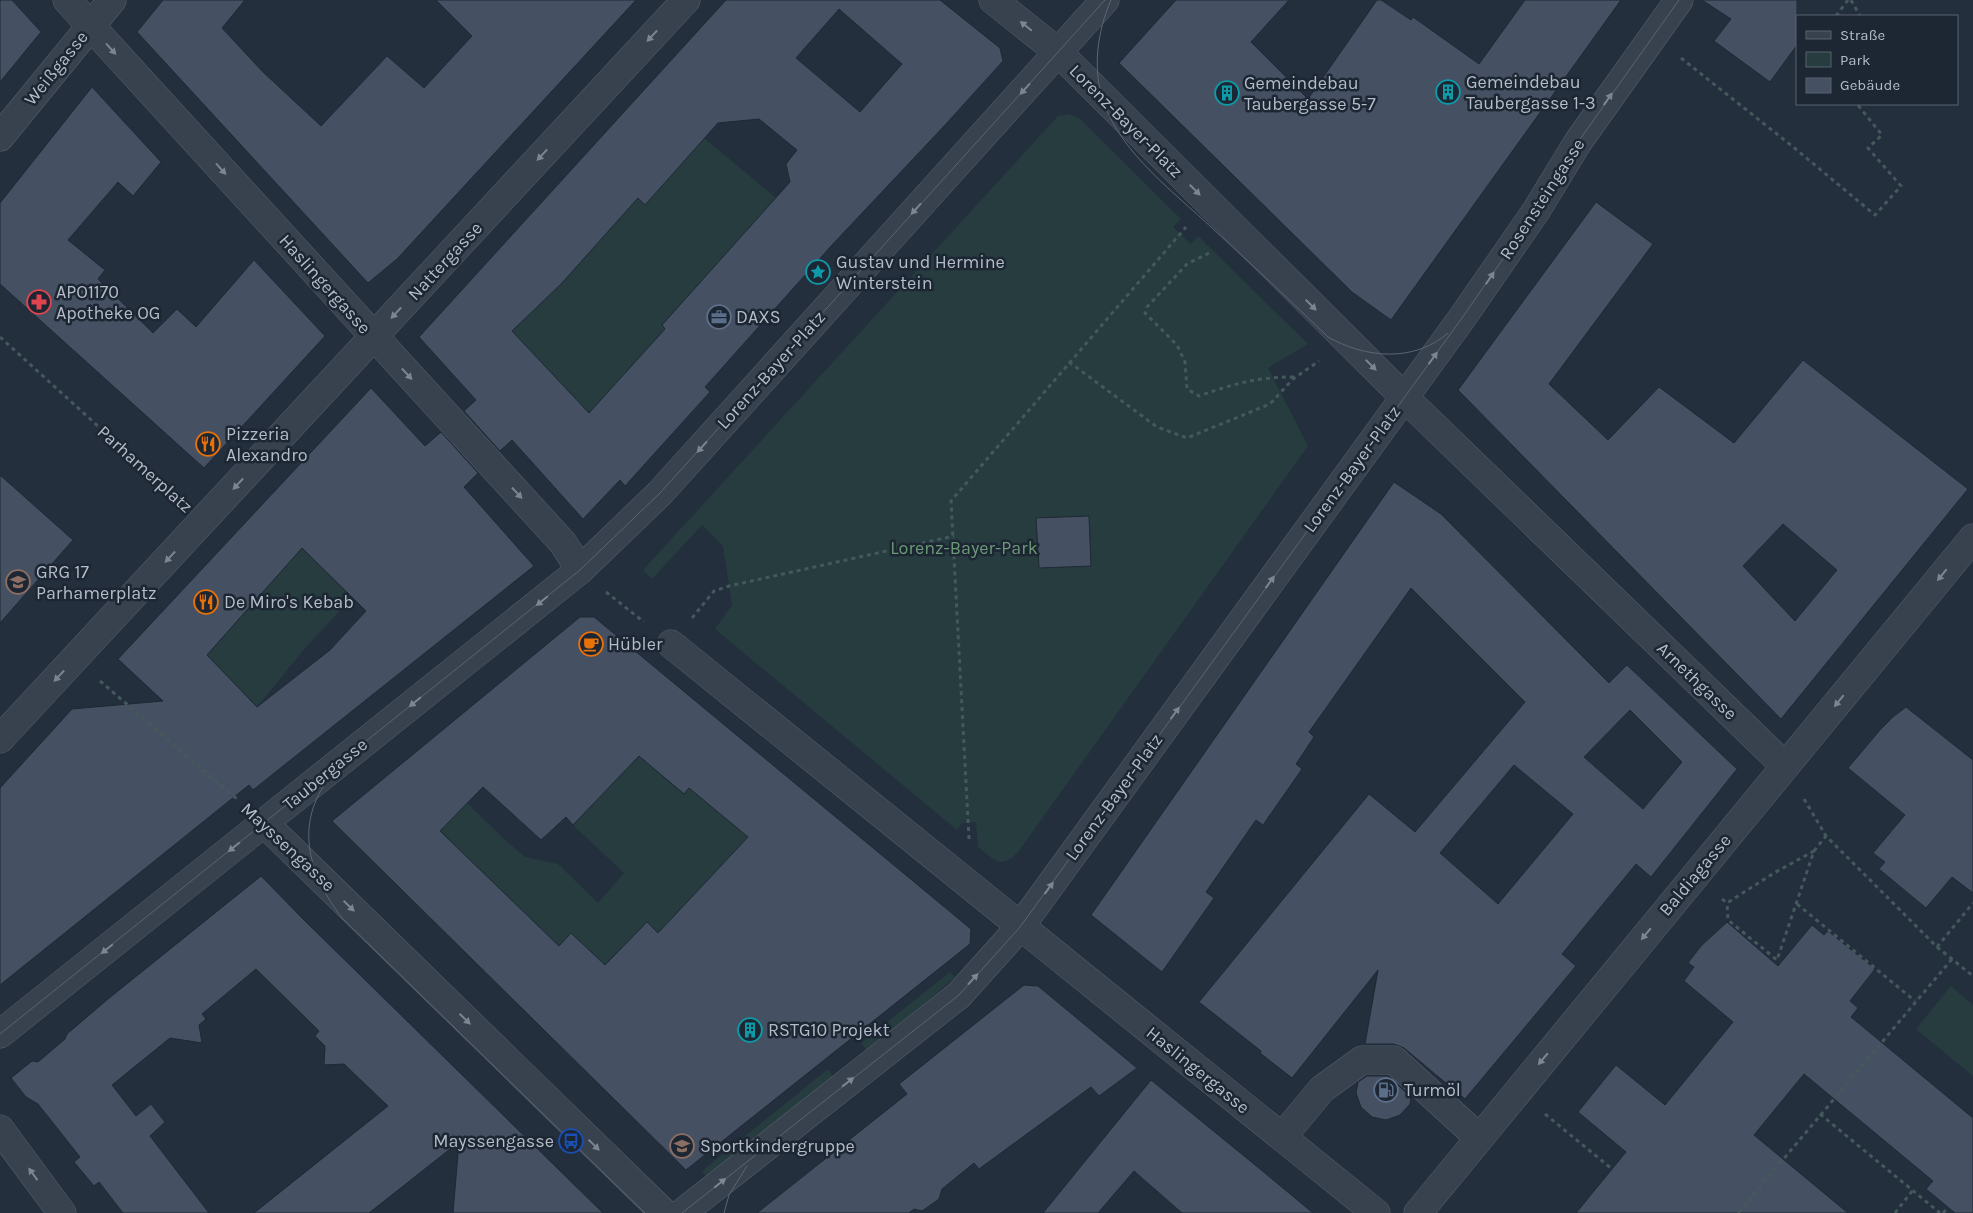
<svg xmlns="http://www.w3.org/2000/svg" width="1973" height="1213" viewBox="0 0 1973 1213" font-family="Karla,sans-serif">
  <rect width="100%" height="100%" fill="#242f3e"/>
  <g fill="#263c3f">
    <path d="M1068,114L1079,118L1181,219L1173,227L1191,244L1198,236L1308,344L1268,368L1308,446L1019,851C1001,870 996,861 978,847L976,822L962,823L957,830L715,629L732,605L723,546L702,525L652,579L643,570L1058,116Z"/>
    <polygon points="704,138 776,198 662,325 665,329 589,413 512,331 562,283 638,198 645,205"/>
    <polygon points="302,548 352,598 306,647 257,707 237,685 217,705 186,679"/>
    <polygon points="586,724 668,770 664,777 683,794 689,788 812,890 775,921 719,868 673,917 662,937 647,923 608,961 607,994 589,950 571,933 559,946 436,828 467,803 503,838 525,857 558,864 598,903 624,873 573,825 603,793"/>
    <polygon points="950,972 955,977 868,1052 861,1043"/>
    <polygon points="1951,986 1973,1005 1973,1076 1916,1029"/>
    <polygon points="828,1069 834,1078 707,1177 702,1171"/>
  </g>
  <g fill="#455162" stroke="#1f2835" fill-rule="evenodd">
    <polygon points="0,0 12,0 41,32 0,82"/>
    <polygon points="163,0 245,0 222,28 263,72 321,126 387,56 424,88 472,36 436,0 636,0 397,259 368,283 137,32"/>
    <path d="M726,0H940L1000,48L1003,61L946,124L832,245L705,387L710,392L625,486L620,480L583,519L512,440L500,451L464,411L476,400L419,337ZM839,9L902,64L860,112L796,58ZM759,119L797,150L786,164L790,182L662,325L665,329L589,413L512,331L562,283L638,198L645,205L718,123Z"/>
    <polygon points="1176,0 1289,0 1251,42 1308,99 1377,0 1381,0 1411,20 1413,17 1479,64 1525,0 1621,0 1391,320 1352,292 1119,63"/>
    <polygon points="1702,0 1797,0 1797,45 1770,82 1714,41 1731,19"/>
    <polygon points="92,87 161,162 133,196 118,182 68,240 105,270 98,279 153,333 177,309 196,327 254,260 325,336 204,468 0,284 0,203"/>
    <path d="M1596,202L1653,244L1549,384L1608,440L1659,387L1734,443L1803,360L1968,489L1781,719L1458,390ZM1783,524L1837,570L1795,621L1743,566Z"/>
    <path d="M371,388L425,446L441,432L478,473L464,487L534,566L253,790L249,785L0,985V788L72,709L163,701L118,659ZM302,548L366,611L330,650L257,707L207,655Z"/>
    <polygon points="0,475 73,540 0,623"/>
    <path d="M1394,482L1441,514L1609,683L1627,665L1737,769L1651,877L1636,864L1562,954L1576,966L1465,1099L1404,1048L1394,1044H1365L1378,970L1292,1078L1260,1053L1261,1051L1199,1002L1369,794L1415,832L1525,702L1411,588L1309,732L1314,737L1296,764L1302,769L1263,825L1256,820L1206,892L1214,898L1162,972L1091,915ZM1630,710L1682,762L1643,809L1584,757ZM1514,765L1573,814L1498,904L1440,853Z"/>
    <polygon points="1089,516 1091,566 1039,568 1036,518"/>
    <path d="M580,617H594L971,929L970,944L686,1170L332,821ZM639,756L684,794L689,788L748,837L658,933L647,922L605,965L571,933L559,946L440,831L483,787L541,840L566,817L573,825Z"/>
    <polygon points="1906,707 1973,760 1973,893 1952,877 1926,908 1879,869 1885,862 1873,853 1905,815 1848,768 1880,730 1893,717"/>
    <polygon points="261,876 304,920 603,1213 453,1213 459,1142 369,1213 254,1213 388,1106 344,1064 324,1065 325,1046 315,1036 319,1031 256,969 202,1014 206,1019 199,1025 202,1043 170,1038 112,1085 136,1116 151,1104 165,1122 150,1136 209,1213 123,1213 99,1182 94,1186 74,1162 80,1157 38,1104 26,1097 11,1078 32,1061 38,1062 65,1039 67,1034 108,999"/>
    <polygon points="1727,922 1778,966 1812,925 1824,935 1828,931 1875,969 1850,1001 1858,1008 1851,1017 1973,1118 1973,1213 1955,1213 1926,1189 1933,1181 1804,1074 1754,1135 1848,1213 1576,1213 1626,1152 1578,1112 1616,1065 1665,1105 1733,1022 1684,981 1694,967 1688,963 1701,946"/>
    <polygon points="1024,985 1038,986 1137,1068 1099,1096 1091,1087 979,1169 974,1163 942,1189 939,1199 922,1211 914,1209 909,1213 757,1213 907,1094 899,1084"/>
    <polygon points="1367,1076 1388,1076 1411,1097 1410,1104 1400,1115 1386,1120 1372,1117 1361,1107 1356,1093 1358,1082"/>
    <polygon points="1151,1080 1260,1169 1313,1213 1182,1213 1134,1171 1098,1213 1043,1213"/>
  </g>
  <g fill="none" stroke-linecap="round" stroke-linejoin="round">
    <g stroke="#565f6c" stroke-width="29">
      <g id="minor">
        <polyline points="67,0 563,543 580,570"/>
        <polyline points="993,0 1058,52 1404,397 1785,766"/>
        <polyline points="0,137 112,0"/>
        <polyline points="671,644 1376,1213"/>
        <polyline points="0,739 686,0"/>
        <polyline points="264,823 664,1213"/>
        <polyline points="0,1034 580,570 660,493 1105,0"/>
        <polyline points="0,1129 62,1213"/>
        <polyline points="1282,1137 1322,1089 1362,1060 1394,1060 1479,1138"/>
        <polyline points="682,1213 959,995 1020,927 1462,318 1536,211 1578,142 1679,0"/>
        <polyline points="1418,1213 1973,538"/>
      </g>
    </g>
    <g stroke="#44595c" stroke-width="3" stroke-dasharray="4 4" stroke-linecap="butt">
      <polyline points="1851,0 1860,16"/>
      <polyline points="1836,16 1848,0"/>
      <polyline points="1681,58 1792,146 1875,215 1901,186 1868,148 1882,135 1857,104"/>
      <path d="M1209,253L1187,264L1147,307L1145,313L1177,345L1185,362L1187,389L1199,396C1233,384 1257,377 1294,377"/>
      <polyline points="0,337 177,498"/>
      <polyline points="1069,362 1157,427 1187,438 1270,404 1293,379 1319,361"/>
      <polyline points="606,592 644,622"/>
      <polyline points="692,618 714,591 729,586 954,536"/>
      <polyline points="100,681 237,799"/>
      <polyline points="1804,799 1826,836 1937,947 1973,976"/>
      <polyline points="969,839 951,501 1186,227"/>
      <polyline points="1814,851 1826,836"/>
      <polyline points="1722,899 1727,903 1774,873 1814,851 1777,960 1728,920 1727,903"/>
      <polyline points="1797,904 1915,1001"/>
      <polyline points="1937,947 1973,903"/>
      <polyline points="1545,1114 1612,1169"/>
      <polyline points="1820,1114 1940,1213"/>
      <polyline points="1738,1213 1952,959"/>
      <polyline points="1895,1213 1913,1190"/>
      <polyline points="1943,1213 1948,1208"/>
    </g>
    <use href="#minor" stroke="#38414e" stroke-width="28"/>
    <g stroke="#5a6575" stroke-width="1">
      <path d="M1111,0C1097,32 1092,70 1104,103C1121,153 1175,193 1212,228C1251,264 1290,300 1328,337C1365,358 1414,363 1448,333"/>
      <path d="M333,773C293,821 307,872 342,918L645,1213"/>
      <polyline points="0,1034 580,570 660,493 1105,0"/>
      <polyline points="682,1213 959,995 1020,927 1462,318 1536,211 1578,142 1679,0"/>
      <polyline points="724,1213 729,1195 747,1166"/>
    </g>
  </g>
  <defs><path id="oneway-solid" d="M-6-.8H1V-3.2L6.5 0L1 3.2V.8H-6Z" transform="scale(1.25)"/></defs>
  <g fill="#7c8592">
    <use href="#oneway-solid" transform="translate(1026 26) rotate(-141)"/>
    <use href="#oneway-solid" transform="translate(652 36) rotate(133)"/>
    <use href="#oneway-solid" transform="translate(111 49) rotate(48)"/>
    <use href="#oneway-solid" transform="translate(1025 89) rotate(132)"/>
    <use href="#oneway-solid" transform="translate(1608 99) rotate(-55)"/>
    <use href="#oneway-solid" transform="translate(542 155) rotate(133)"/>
    <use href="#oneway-solid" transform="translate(221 169) rotate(48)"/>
    <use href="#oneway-solid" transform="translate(1195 190) rotate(45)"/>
    <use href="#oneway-solid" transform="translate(916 209) rotate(132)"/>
    <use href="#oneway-solid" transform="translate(1490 278) rotate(-56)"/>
    <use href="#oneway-solid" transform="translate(1311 305) rotate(45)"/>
    <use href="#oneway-solid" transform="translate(396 313) rotate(133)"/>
    <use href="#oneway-solid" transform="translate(1433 358) rotate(-54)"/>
    <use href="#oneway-solid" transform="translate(1371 365) rotate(45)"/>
    <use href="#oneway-solid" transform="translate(407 374) rotate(47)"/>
    <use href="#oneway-solid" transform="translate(702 447) rotate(132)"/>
    <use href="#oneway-solid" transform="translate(238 484) rotate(133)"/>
    <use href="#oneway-solid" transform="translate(517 493) rotate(47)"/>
    <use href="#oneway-solid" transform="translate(170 557) rotate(133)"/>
    <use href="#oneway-solid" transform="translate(1942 575) rotate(129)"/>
    <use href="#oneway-solid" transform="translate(1270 582) rotate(-54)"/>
    <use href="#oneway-solid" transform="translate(542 601) rotate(141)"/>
    <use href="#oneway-solid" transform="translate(59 676) rotate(133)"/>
    <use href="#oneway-solid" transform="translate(1839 701) rotate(129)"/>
    <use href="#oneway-solid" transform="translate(415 702) rotate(141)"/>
    <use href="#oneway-solid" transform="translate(1175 713) rotate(-54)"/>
    <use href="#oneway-solid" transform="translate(234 847) rotate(141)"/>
    <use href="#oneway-solid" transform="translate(1049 888) rotate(-54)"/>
    <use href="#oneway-solid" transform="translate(349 906) rotate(44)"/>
    <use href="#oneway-solid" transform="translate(1646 934) rotate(130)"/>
    <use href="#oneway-solid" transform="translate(107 949) rotate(141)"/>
    <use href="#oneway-solid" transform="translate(973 979) rotate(-48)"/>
    <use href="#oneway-solid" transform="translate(465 1019) rotate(44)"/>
    <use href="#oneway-solid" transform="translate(1543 1059) rotate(130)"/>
    <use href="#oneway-solid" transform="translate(848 1082) rotate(-38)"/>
    <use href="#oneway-solid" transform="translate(594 1145) rotate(44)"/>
    <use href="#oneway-solid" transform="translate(33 1174) rotate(-126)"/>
    <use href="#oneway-solid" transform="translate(720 1183) rotate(-39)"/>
  </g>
  <defs>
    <g id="building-ring" transform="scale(1.25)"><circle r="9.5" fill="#1d2633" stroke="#0f9aa8" stroke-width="1.5"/><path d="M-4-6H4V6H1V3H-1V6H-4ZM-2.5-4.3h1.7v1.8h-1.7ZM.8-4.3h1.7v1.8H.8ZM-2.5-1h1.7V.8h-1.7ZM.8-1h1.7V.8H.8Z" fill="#0f9aa8"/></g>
    <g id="sight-ring" transform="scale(1.25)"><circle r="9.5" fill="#1d2633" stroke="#0f9aa8" stroke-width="1.5"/><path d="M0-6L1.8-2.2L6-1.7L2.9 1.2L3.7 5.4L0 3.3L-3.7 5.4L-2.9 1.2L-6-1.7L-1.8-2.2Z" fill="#0f9aa8"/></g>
    <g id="pharmacy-ring" transform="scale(1.25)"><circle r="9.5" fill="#1d2633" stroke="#e0444e" stroke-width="1.5"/><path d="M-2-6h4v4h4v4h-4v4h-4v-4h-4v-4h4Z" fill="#e0444e"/></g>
    <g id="office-ring" transform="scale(1.25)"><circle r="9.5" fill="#1d2633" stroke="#5c6f8a" stroke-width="1.5"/><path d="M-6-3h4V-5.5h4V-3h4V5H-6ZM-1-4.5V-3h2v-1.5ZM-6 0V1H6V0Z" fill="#5c6f8a"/></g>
    <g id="restaurant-ring" transform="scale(1.25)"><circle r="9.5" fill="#1d2633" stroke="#e8710a" stroke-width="1.5"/><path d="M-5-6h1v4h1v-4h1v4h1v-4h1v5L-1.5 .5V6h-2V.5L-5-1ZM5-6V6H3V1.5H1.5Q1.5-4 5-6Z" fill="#e8710a"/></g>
    <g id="school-ring" transform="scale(1.25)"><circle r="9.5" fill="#1d2633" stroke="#8d6e63" stroke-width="1.5"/><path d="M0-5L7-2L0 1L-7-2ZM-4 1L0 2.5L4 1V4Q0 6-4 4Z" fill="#8d6e63"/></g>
    <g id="cafe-ring" transform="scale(1.25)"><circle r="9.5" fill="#1d2633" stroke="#e8710a" stroke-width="1.5"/><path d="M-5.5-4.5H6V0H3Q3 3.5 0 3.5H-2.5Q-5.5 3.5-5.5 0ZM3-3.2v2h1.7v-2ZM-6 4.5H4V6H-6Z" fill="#e8710a"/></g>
    <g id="fuel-ring" transform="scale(1.25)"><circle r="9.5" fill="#1d2633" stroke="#5c6f8a" stroke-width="1.5"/><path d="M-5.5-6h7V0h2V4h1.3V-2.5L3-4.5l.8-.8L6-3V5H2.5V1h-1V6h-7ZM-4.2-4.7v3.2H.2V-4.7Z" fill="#5c6f8a"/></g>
    <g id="bus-ring" transform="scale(1.25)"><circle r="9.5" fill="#1d2633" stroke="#1a4fb4" stroke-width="1.5"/><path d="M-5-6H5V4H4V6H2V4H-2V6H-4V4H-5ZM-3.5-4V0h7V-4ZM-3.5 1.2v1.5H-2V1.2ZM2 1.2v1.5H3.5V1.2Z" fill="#1a4fb4"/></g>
  </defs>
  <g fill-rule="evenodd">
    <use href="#building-ring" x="1448" y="92"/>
    <use href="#building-ring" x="1227" y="93"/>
    <use href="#sight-ring" x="818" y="272"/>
    <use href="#pharmacy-ring" x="39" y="302"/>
    <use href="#office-ring" x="719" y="317"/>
    <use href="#restaurant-ring" x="208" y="444"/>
    <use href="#school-ring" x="18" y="582"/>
    <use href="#restaurant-ring" x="206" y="602"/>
    <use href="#cafe-ring" x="591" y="644"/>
    <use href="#building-ring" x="750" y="1030"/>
    <use href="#fuel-ring" x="1386" y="1090"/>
    <use href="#bus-ring" x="571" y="1141"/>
    <use href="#school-ring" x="682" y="1146"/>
  </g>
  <g text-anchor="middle" stroke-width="5" stroke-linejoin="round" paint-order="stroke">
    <g font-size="18" fill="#b4bcc9" stroke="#1d2633">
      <text transform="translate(56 68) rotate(-51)" y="6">Weißgasse</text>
      <text transform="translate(1126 121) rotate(45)" y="6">Lorenz-Bayer-Platz</text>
      <text transform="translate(1542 199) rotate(-57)" y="6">Rosensteingasse</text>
      <text transform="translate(445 261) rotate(-47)" y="6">Nattergasse</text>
      <text transform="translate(325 284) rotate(48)" y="6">Haslingergasse</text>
      <text transform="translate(771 370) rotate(-48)" y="6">Lorenz-Bayer-Platz</text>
      <text transform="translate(145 469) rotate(42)" y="6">Parhamerplatz</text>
      <text transform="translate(1352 469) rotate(-54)" y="6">Lorenz-Bayer-Platz</text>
      <text transform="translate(1697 681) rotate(44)" y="6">Arnethgasse</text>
      <text transform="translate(325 774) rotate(-39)" y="6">Taubergasse</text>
      <text transform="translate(1114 797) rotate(-54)" y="6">Lorenz-Bayer-Platz</text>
      <text transform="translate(288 847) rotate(43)" y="6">Mayssengasse</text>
      <text transform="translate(1695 875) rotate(-50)" y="6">Baldiagasse</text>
      <text transform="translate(1198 1070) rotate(39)" y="6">Haslingergasse</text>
    </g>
    <g font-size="18" fill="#b4bcc9" stroke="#1d2633" text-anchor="start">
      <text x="1466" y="88">Gemeindebau<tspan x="1466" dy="21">Taubergasse 1-3</tspan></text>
      <text x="1244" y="89">Gemeindebau<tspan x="1244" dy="21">Taubergasse 5-7</tspan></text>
      <text x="836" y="268">Gustav und Hermine<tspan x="836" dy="21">Winterstein</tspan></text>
      <text x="56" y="298">APO1170<tspan x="56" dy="21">Apotheke OG</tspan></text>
      <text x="736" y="323">DAXS</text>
      <text x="226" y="440">Pizzeria<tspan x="226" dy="21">Alexandro</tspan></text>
      <text x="36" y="578">GRG 17<tspan x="36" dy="21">Parhamerplatz</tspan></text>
      <text x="224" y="608">De Miro's Kebab</text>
      <text x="608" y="650">Hübler</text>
      <text x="768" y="1036">RSTG10 Projekt</text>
      <text x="1404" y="1096">Turmöl</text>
      <text x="554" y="1147" text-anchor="end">Mayssengasse</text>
      <text x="700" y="1152">Sportkindergruppe</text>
    </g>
    <g font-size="18" fill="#6b9a76" stroke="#1d2633">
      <text x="964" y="554">Lorenz-Bayer-Park</text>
    </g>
  </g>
  <rect x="1796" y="15" width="162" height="90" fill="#1d2633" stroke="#59626f"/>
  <rect x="1806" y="31" width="25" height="8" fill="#38414e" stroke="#59626f"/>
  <text x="1840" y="40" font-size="15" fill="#b4bcc9">Straße</text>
  <rect x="1806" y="52" width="25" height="15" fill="#263c3f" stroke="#59626f"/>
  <text x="1840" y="65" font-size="15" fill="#b4bcc9">Park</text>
  <rect x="1806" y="78" width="25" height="15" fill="#455162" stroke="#59626f"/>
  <text x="1840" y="90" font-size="15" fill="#b4bcc9">Gebäude</text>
</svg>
